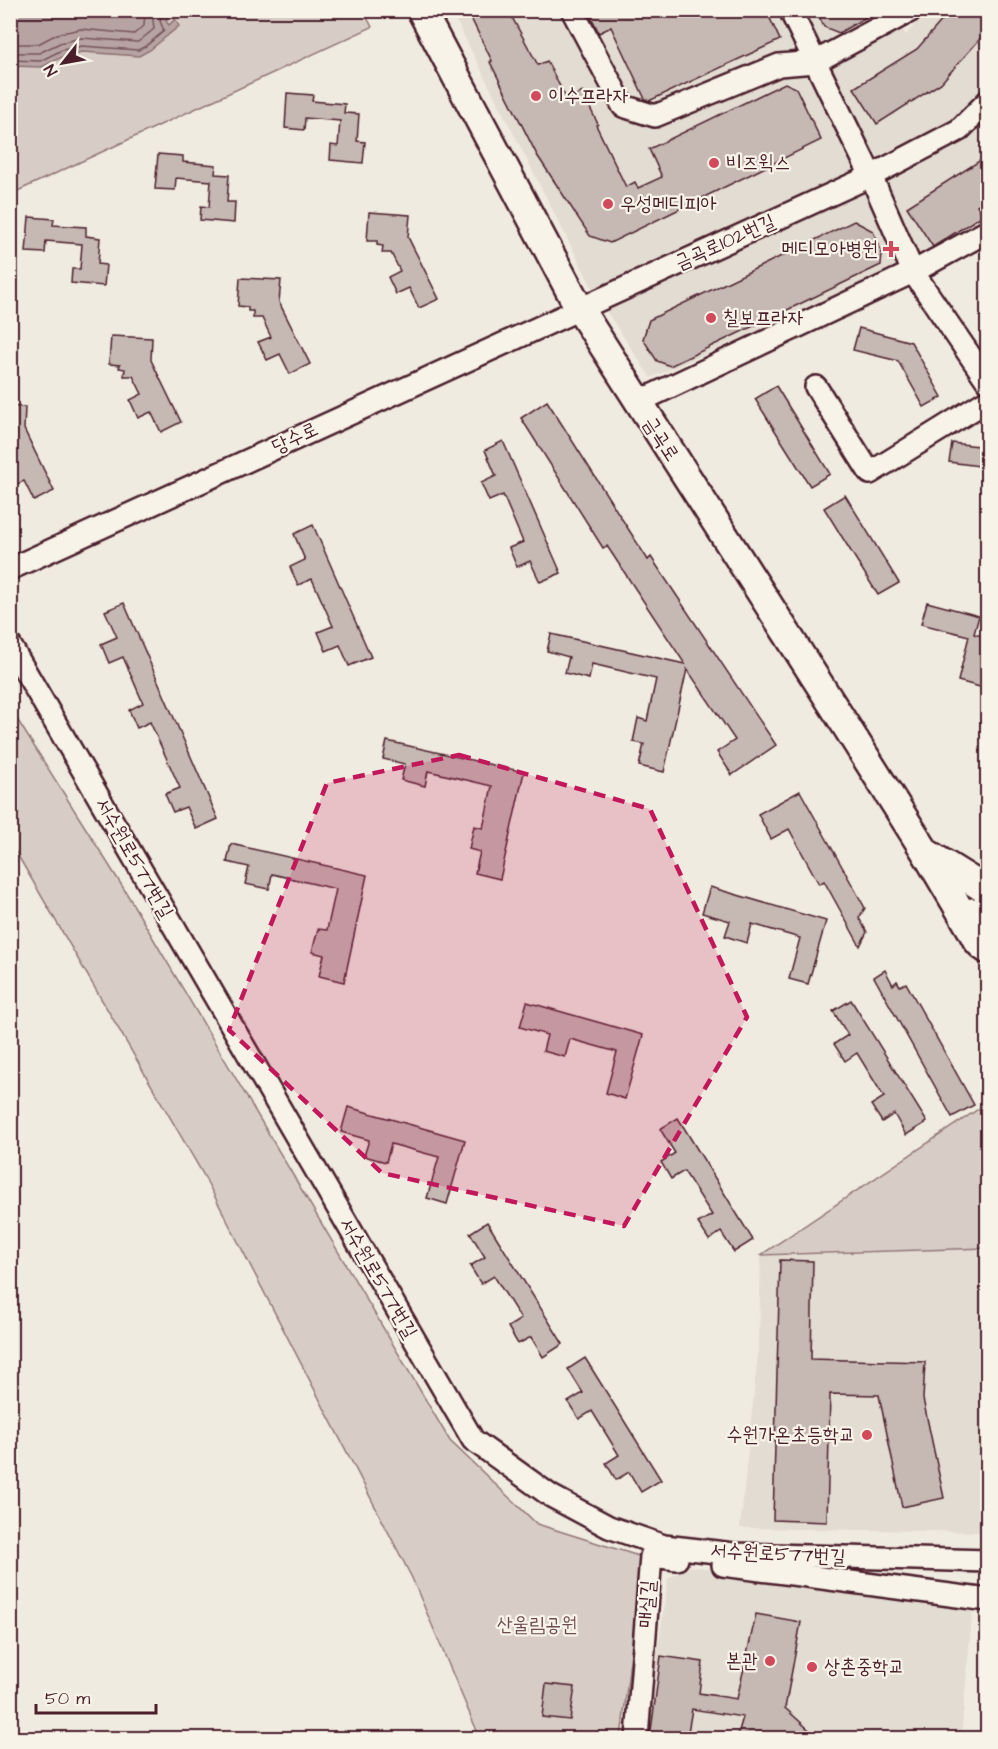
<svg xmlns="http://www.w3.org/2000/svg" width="998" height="1749" font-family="'Architects Daughter','Poor Story',sans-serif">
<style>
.built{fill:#e3dcd2}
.green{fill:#d8cdc6;stroke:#917678;stroke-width:1.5}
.water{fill:#b7a4a2;stroke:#8b6f72;stroke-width:1.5}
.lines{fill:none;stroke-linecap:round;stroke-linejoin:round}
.shore{stroke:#76545b;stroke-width:1.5}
.building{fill:#c6b8b3;stroke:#4a1f2b;stroke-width:1.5}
.minor-casing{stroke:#4a1f2b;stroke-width:26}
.major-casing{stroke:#4a1f2b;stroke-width:32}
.minor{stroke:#f7f3e8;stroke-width:21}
.major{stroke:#f7f3e8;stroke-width:27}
.marked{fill:#c2185b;fill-opacity:0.2;stroke:#c2185b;stroke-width:4.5;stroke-dasharray:12 8;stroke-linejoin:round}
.poi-dot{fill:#d1495b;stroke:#f7f3e8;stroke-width:2}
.labels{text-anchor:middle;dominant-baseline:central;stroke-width:4.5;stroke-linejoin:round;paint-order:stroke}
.poi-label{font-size:20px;fill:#4a1f2b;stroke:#f7f3e8;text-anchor:start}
.street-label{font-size:20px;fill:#4a1f2b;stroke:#f7f3e8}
.park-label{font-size:20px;fill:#6e4a52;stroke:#f7f3e8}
</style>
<rect width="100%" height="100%" fill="#f0ebe0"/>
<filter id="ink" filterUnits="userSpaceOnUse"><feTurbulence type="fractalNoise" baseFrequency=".0167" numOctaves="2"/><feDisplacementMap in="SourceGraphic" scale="12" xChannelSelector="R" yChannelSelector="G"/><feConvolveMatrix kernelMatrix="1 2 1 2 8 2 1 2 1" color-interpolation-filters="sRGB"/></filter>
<g filter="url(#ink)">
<!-- built -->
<g class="built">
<polygon points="451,11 893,11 906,35 925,11 987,11 987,217 909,264 651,378 598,299"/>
<polygon points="987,1248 982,1532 740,1528 759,1343 761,1255"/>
<polygon points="686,1566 974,1595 961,1738 645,1738 668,1579"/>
</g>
<!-- green -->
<g class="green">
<polygon points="363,10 372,27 11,194 10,11"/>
<polygon points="10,708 124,889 450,1441 537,1524 642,1557 621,1738 480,1738 412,1578 203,1174 17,854 11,847"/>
<polygon points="986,1104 987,1248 761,1255"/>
</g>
<!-- water -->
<polygon class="water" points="10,11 170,11 166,21 169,25 175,19 179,26 150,50 139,56 82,52 64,56 42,67 11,66"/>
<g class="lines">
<!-- shore -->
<g class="shore">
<polyline points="10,44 38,44 57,34 81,29 134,34 144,26 145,10"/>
<polyline points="10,53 39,53 60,43 81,38 138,42 154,29 153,20 155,10"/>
<polyline points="10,60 40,61 62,50 82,46 138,50 146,46 164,31 160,21 163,10"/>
</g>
</g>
<!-- building -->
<g class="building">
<polygon points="467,10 508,10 538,65 547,61 567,100 582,92 598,124 596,125 626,187 635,182 638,188 662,177 649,149 785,83 796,88 821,140 610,243 590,236 537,155 490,62 492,61"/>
<polygon points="588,10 766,10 780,40 649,101 645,99 611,27 599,33"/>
<polygon points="816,10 878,10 839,33 824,27"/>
<polygon points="951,10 987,10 987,31 941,83 877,124 854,88 917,49"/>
<polygon points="287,93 313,95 312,101 345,104 344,113 359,114 357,141 365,142 363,163 330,160 331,145 338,146 340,121 305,118 304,130 285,128"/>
<polygon points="158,154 183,156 183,162 216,165 215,174 229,175 227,202 235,202 234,223 200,220 201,206 209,207 211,181 176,178 175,190 155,189"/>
<polygon points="987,156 987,199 977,205 983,215 933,247 907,207"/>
<polygon points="369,212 410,215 408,237 439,299 419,308 409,288 396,294 388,277 400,271 391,253 382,253 383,246 377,245 377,241 367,241"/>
<polygon points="29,217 54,219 53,225 86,227 86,236 100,238 98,264 106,265 104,286 71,283 72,269 80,269 82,244 46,241 45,253 26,252"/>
<polygon points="854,221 873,231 882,254 881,265 670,366 657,361 643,339 649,320"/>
<polygon points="240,278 281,280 279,302 310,364 290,374 280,354 267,360 258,342 271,337 262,318 253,318 253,311 248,311 248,307 238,306"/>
<polygon points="859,328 911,342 942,397 924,407 898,361 853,350"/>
<polygon points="111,336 152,338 151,360 181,422 161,432 151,412 138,418 130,400 142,394 133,376 124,376 125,369 119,368 120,365 109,364"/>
<polygon points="776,386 830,474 810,486 755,399"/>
<polygon points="547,401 648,560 651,557 776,745 732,775 717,752 735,740 687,669 664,772 639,766 644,744 633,742 638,718 647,721 656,679 592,664 589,679 565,673 569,657 547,651 551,634 685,664 607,546 603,548 521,418"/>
<polygon points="10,406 25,407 24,429 54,491 34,501 24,481 10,487 10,466 15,464 10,454"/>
<polygon points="503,441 561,573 540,582 530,561 517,567 509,548 523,542 503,495 489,501 481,483 496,476 485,450"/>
<polygon points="952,443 987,447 987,467 949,462"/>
<polygon points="845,495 899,583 878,595 824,508"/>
<polygon points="313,525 371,657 349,666 340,645 326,651 318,632 333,626 312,579 298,585 290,567 305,560 294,534"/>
<polygon points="927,602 979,616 974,634 987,637 987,658 980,687 958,681 969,636 921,624"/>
<polygon points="124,603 218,819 196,829 186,807 173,812 165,794 180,788 150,722 137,728 129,710 143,703 123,657 109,663 101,644 117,637 105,611"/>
<polygon points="387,741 524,772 500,879 475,873 480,852 469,849 474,826 483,828 492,786 428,771 425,786 401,780 405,764 383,759"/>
<polygon points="800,791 865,908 859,918 867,932 860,946 824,881 819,884 789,829 771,839 758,814"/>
<polygon points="231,844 367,875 344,982 319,976 324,955 312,952 318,929 327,930 336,889 272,874 269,889 245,884 249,867 227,862"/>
<polygon points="710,887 826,921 808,984 789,979 800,938 752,924 747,943 725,936 730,921 702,913"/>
<polygon points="885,970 893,985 897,981 900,986 906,983 974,1105 952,1117 874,977"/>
<polygon points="851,1000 927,1122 906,1135 894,1114 882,1122 871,1105 884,1097 857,1053 845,1061 834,1044 848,1035 833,1011"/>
<polygon points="527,1002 643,1035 625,1099 606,1093 617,1052 570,1039 565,1057 543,1051 547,1035 520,1027"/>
<polygon points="348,1107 465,1140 447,1204 427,1198 439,1157 391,1144 386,1162 364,1156 369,1140 341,1132"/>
<polygon points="678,1118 753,1240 734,1252 721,1232 709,1240 698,1223 712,1215 684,1171 671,1179 661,1162 675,1153 660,1129"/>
<polygon points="487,1222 563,1344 543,1357 531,1337 518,1344 508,1327 521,1319 494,1276 481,1284 470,1266 485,1257 470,1233"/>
<polygon points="780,1260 813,1261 811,1359 925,1362 923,1399 944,1498 902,1507 879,1395 830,1394 827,1522 773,1520"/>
<polygon points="585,1358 661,1480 641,1492 629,1472 616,1480 606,1463 619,1455 592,1411 579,1419 568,1402 583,1393 568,1369"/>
<polygon points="756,1614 801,1622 785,1708 818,1738 737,1738 743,1717 692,1709 687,1738 650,1738 661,1656 703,1662 699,1693 737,1699"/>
<polygon points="546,1684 575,1687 570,1720 542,1717"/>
</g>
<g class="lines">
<!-- minor casing -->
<g class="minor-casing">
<g id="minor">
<polyline points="572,10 623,106 655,116 779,65 815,62 912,10"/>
<polyline points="790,10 871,176 913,272 988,382"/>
<polyline points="816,387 870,473 988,400"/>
<polyline points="638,402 913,272 988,231"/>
<polyline points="10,569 871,176 959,130 988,101"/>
<polyline points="10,645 473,1440 551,1496 609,1527 664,1546 734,1554 988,1561"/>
<polyline points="723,1565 988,1600"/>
<polyline points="637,1738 651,1556 677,1559"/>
</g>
</g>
<!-- major casing -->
<g class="major-casing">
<g id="major">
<polyline points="421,10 579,308 846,726 926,853 971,929"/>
<polyline points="930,855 988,891"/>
<path d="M972 912C968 927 974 942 988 950"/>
</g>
</g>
<!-- minor -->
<use href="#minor" class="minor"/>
<!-- major -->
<use href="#major" class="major"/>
</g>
</g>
<!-- marked area -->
<path class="marked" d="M459 755 650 809 747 1017 624 1226 382 1173 229 1030 327 783Z"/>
<!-- markers -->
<g class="poi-dot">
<circle cx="536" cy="96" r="6"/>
<circle cx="714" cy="163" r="6"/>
<circle cx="608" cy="204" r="6"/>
<path d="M888 240h6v6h6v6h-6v6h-6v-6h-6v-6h6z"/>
<circle cx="711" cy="318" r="6"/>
<circle cx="867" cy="1435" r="6"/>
<circle cx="770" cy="1661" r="6"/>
<circle cx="812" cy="1667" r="6"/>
</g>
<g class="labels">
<!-- poi labels -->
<g class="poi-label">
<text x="548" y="96">이수프라자</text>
<text x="726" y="163">비즈윅스</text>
<text x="620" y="204">우성메디피아</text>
<text x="878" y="249" text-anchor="end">메디모아병원</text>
<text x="723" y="318">칠보프라자</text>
<text x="855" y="1435" text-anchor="end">수원가온초등학교</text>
<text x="758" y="1661" text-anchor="end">본관</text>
<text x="824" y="1667">상촌중학교</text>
</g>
<!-- street labels -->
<g class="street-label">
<text transform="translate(725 242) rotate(-24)">금곡로102번길</text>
<text transform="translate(295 438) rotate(-25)">당수로</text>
<text transform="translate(661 439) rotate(57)">금곡로</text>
<text transform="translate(134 858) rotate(60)">서수원로577번길</text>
<text transform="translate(378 1278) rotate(60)">서수원로577번길</text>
<text transform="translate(778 1554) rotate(3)">서수원로577번길</text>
<text transform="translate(647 1604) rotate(-86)">매실길</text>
</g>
<!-- park labels -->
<g class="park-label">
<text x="537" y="1625">산울림공원</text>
</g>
</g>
<!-- margin -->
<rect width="998" height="1749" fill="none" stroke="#f7f3e8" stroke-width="36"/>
<rect x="18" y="18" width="962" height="1713" fill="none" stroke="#4a1f2b" stroke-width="2" filter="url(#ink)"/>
<!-- north arrow -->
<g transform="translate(63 63) rotate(239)" stroke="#f7f3e8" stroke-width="4.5" paint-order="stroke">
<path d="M0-4.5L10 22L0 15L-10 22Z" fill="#4a1f2b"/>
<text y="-9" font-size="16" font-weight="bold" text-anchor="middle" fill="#4a1f2b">N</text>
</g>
<!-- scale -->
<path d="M36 1704v9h120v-9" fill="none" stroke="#4a1f2b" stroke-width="3"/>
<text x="45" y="1704" font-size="18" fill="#4a1f2b" stroke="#f7f3e8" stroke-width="4.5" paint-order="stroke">50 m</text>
</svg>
